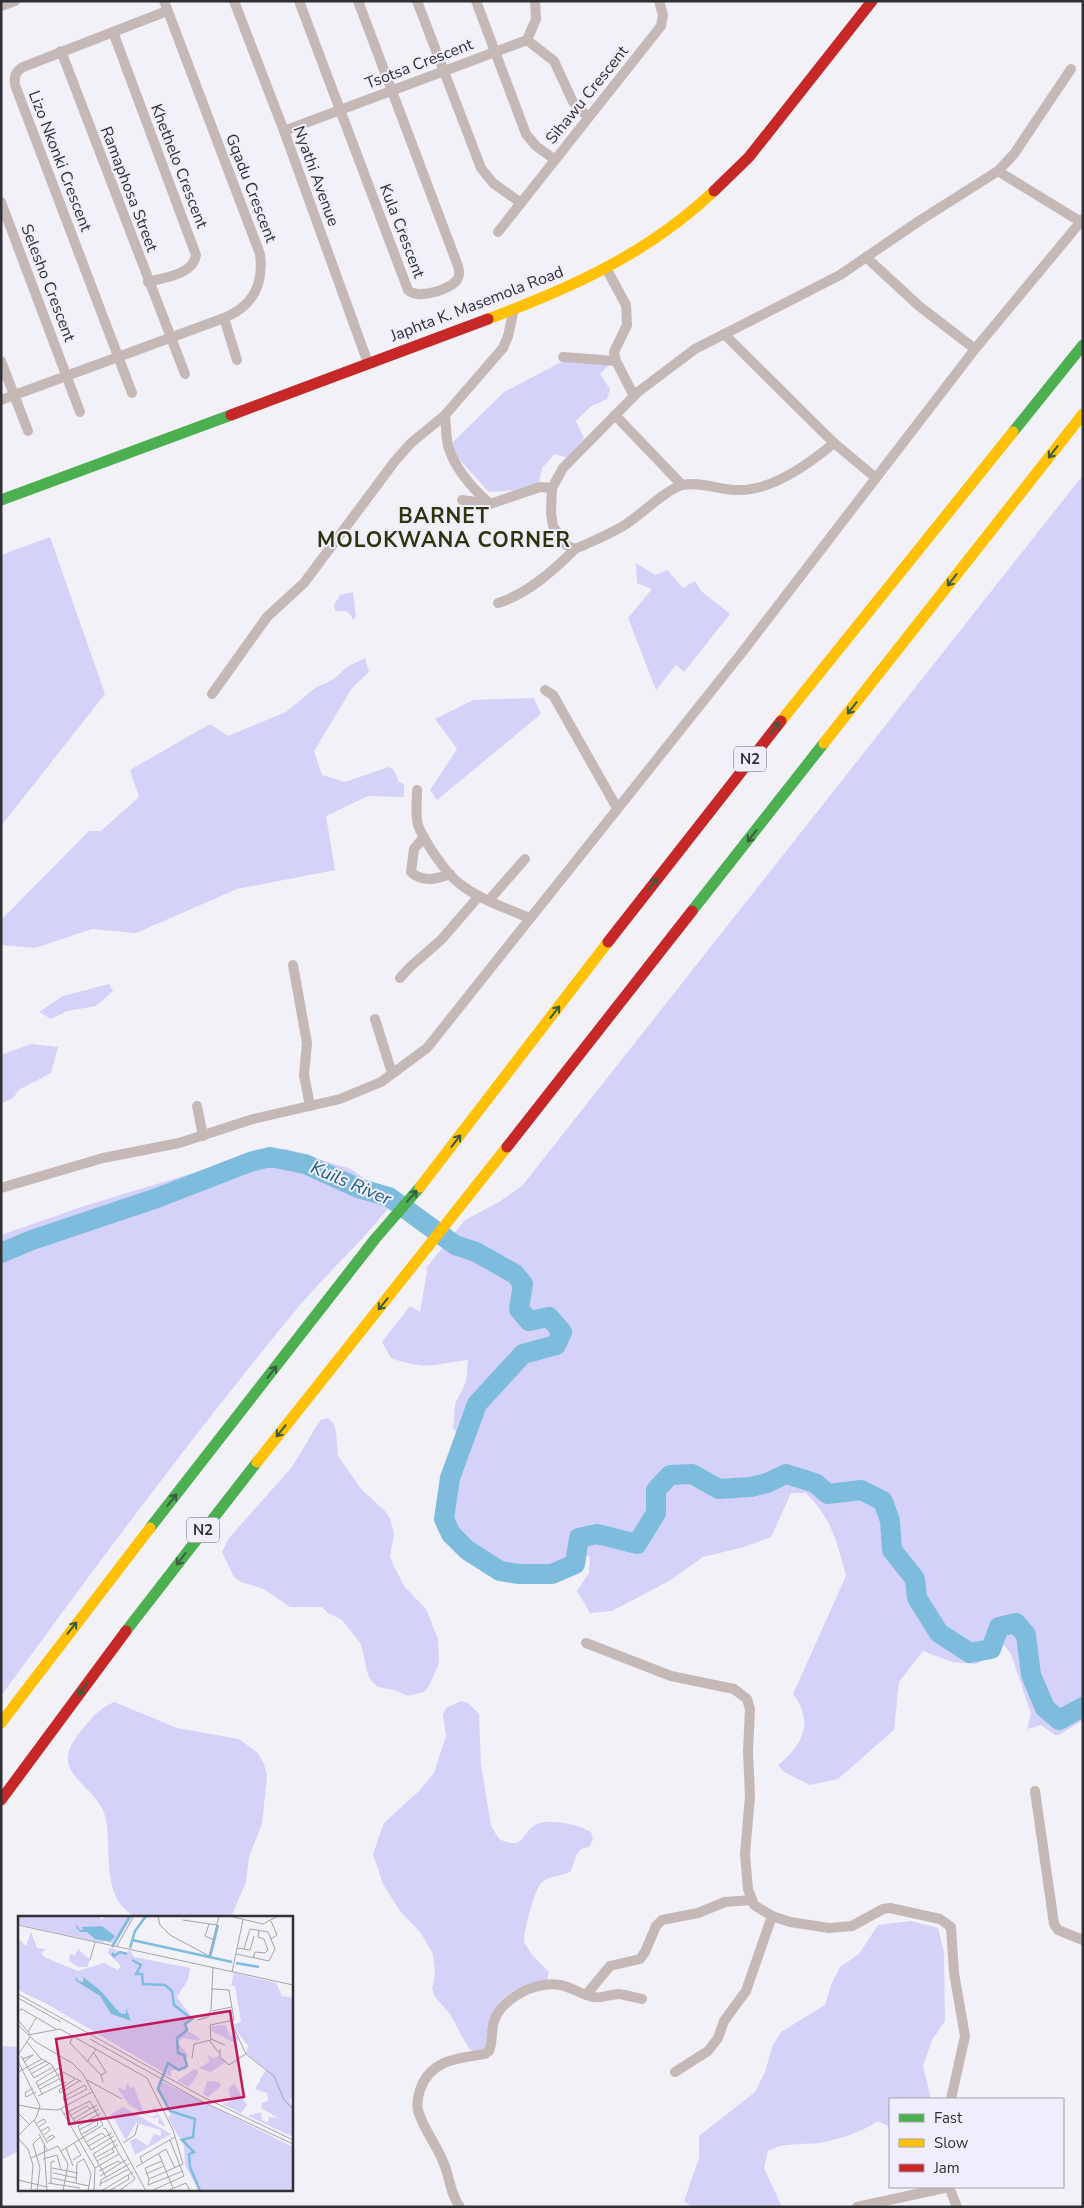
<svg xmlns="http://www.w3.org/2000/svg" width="1084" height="2208" font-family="'Nunito Sans',sans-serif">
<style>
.green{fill:#d5d2f9}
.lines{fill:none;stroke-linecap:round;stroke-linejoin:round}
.river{stroke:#7ebcdd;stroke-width:20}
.street{stroke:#c5b9b8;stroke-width:10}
.fast{stroke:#4caf50;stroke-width:11}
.slow{stroke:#ffc107;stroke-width:11}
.jam{stroke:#c62828;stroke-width:11}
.oneway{stroke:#3a5c3e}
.labels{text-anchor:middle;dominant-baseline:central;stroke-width:4;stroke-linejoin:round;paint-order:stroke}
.shield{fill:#efeefa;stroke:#69696f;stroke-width:1}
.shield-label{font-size:15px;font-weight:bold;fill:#303034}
.street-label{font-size:16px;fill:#303034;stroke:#efeefa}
.water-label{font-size:18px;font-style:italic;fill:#165b7a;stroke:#efeefa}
.district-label{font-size:21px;font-weight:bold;letter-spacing:1px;fill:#2d330b;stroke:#efeefa}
.inset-river{fill:none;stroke:#7ebcdd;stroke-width:2.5}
.inset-road{fill:none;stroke:#a4a4a9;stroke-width:1}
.view{fill:#c2185b;fill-opacity:0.15;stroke:#c2185b;stroke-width:2.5}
.inset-edge{fill:none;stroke:#303034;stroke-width:2.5}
</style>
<rect width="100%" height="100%" fill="#f1f1f7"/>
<!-- green -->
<g class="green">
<polygon points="565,360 609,365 600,374 610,389 607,399 590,407 576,421 584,438 568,458 555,454 542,468 539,483 515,490 489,492 448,447 504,392"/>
<path d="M1083 475V1720L1059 1735H1055L1041 1725 1027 1729 1031 1714 1011 1654 1003 1644 977 1664 952 1662 923 1651 899 1682 894 1730 838 1779 810 1785 784 1772 778 1765C804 1744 814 1722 793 1694L846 1576C837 1542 832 1519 806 1493H791L771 1537 744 1547 703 1557 669 1581 612 1611 590 1613 577 1591 589 1573 590 1557 578 1550 575 1564C568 1567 559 1573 551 1574 517 1579 487 1569 463 1545 455 1538 445 1529 444 1517 443 1491 454 1463 464 1440L453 1428 455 1404 466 1382 468 1360C433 1364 427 1371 391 1358L382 1342 410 1306 420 1312 427 1272 426 1268 465 1220 499 1202 523 1185 533 1172Z"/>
<polygon points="50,537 105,694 1,826 1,555"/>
<polygon points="636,563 655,575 667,570 683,588 695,581 701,591 730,614 684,672 676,665 656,690 628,618 652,589 637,583"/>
<polygon points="353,592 356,617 352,620 352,616 346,611 335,611 334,605 340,595"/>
<polygon points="365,658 369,672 352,688 314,751 322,775 345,782 389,767 394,770 399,782 404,784 404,797 368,796 326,816 335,870 237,889 136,933 92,929 35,948 1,945 1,920 89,831 101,831 139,797 130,770 210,724 228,736 286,712 315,688 334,679 347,667"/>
<polygon points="534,698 541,714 437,800 430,790 457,749 435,719 473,700"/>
<polygon points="109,984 113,991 96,1006 67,1011 51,1019 39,1012 63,996"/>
<polygon points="31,1044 58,1047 51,1073 20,1089 13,1098 1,1104 1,1055"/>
<path d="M286 1149 351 1169 377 1188 389 1207C360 1244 325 1275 295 1311 192 1436 96 1566 1 1696V1235L84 1206 223 1164 254 1150Z"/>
<polygon points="328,1418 334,1424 336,1432 338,1456 362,1490 385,1511 390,1518 394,1533 390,1557 393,1564 404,1586 426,1609 438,1639 439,1663 429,1686 424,1692 408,1696 394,1690 378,1687 372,1682 368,1675 361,1644 342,1620 328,1613 322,1607 290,1607 264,1589 241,1582 234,1577 222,1552 229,1538 292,1467 316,1427 321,1420"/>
<path d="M461 1701 468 1703 479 1714 481 1764 491 1826 499 1839C527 1852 520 1831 538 1824 550 1818 580 1825 591 1832L593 1840 589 1847 581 1849 576 1855 571 1871C563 1877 549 1875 542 1882 534 1890 524 1930 524 1942L532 1955 549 1972 547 1980C527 1985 500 1991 494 2013 490 2026 489 2038 484 2051L476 2052 469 2049 450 2014 435 1997 432 1989 435 1973 433 1954 421 1933 400 1911 383 1884 373 1854 384 1823 419 1791 434 1773 446 1736 443 1715 446 1708Z"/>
<path d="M114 1702 177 1728 239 1739 258 1753 264 1764 267 1776 262 1824 249 1857 246 1882 231 1917C216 1917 140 1920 132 1915 101 1894 112 1853 106 1820 99 1782 43 1776 81 1731 91 1719 99 1708 114 1702Z"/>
<path d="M911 1921 938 1928 944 1952 945 2021 932 2040 923 2066 931 2099H890V2127L878 2121C862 2132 838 2140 819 2143 802 2145 783 2142 768 2151L764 2168 782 2207H692L684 2201 699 2158V2136L755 2092 765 2072 772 2047 781 2032 825 2005 831 1985 840 1967 859 1954 878 1925Z"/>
<polygon points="1,2046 19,2047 19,2151 1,2160"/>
</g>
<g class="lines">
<!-- river -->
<polyline class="river" points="1,1253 32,1240 157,1198 250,1162 270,1157 305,1164 358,1188 389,1197 455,1245 476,1252 515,1274 523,1284 519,1309 529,1321 549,1317 562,1332 556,1345 523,1354 477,1404 450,1478 444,1519 451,1534 467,1550 500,1571 519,1574 552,1574 575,1564 579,1538 597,1534 637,1544 656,1513 656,1490 670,1475 692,1474 719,1489 751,1487 767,1483 786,1474 815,1483 828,1494 861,1490 883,1501 890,1521 892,1550 915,1579 917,1598 939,1633 970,1653 991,1649 999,1627 1016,1623 1026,1635 1031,1675 1045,1708 1059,1720 1083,1707"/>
<!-- street -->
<g class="street">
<polyline points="234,1 284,131 368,363"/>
<path d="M299 1 408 290C418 300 454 289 458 278 460 275 459 270 458 266L358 1"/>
<polyline points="417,1 481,168 493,183 521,203"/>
<polyline points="476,1 526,134 536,146 554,159"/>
<polyline points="1,6 15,1"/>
<path d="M113 32 196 255C193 275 165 277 148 282"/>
<polyline points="527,40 554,61 573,102 588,117"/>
<polyline points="61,51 185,374"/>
<polyline points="284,131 527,40 536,19 535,1"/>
<polyline points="998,171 1014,154 1071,69"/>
<polyline points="1,202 80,412"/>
<polyline points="498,232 661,26 663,15 659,1"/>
<polyline points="866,257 919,306 975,349"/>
<polyline points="606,268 626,305 627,325 614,352 616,361 634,396"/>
<polyline points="224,318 237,360"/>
<polyline points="724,334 834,443 876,478"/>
<polyline points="563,357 616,361"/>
<polyline points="1,361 28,431"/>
<path d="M132 393 15 85C14 76 15 72 23 67L167 11"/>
<path d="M1 400 224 318C253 306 264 285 260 254L164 1"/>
<path d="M445 415C446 425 446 437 448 446 455 469 473 489 490 504"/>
<polyline points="615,415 682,485"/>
<path d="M834 443C809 464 771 492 736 490 720 490 699 481 683 485 666 489 640 516 623 526 608 535 591 542 575 549L566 545 553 526 551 513 552 488 563 468 638 392 695 349 840 275 919 221 998 171 1081 222"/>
<polyline points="462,500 490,504 540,487 552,488"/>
<path d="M498 603C527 594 553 571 575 549"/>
<polyline points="545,690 553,695 617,808"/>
<polyline points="212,694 267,617 304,583 395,461 411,443 445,415 503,348 508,336 514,309"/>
<path d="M417 790C417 801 415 814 418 825 424 841 446 874 460 884 479 899 506 908 529 918"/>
<path d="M424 837 414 849 411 872C423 883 437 879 450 874"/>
<polyline points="489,900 525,859"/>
<polyline points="293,965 307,1043 304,1075 310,1106"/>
<polyline points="400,978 410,967 441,940 479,896"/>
<polyline points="375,1019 392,1073"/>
<polyline points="197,1106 203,1136"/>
<polyline points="1,1188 103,1158 179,1143 253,1119 340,1099 381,1082 427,1048 740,655 975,349 1083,219"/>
<polyline points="586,1643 671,1676 734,1689 747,1699 750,1709 748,1751 750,1796 745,1854 748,1889 754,1905 772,1916 790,1922 829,1928 852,1926 883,1909 890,1908 940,1919 951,1927 954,1973 965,2036 951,2099"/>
<polyline points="1035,1791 1054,1924 1058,1930 1083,1940"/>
<polyline points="586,1995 610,1966 640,1959 645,1952 656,1926 662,1920 698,1913 725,1902 751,1900"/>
<polyline points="675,2072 708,2051 718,2038 724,2021 746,1991 772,1916"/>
<polyline points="949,2187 957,2207"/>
<path d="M460 2207C450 2194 450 2178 444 2164 438 2147 426 2133 420 2116 416 2108 417 2099 420 2090 430 2060 457 2058 485 2054L489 2051C493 2042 491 2031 494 2021 503 1997 536 1981 560 1985 572 1987 582 1995 593 1997 602 1999 610 1994 619 1994 627 1995 635 1998 642 1999"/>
<polyline points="857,2207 949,2187"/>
</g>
<!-- fast -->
<g class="fast">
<polyline points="1013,432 1083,345"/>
<polyline points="1,500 231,415"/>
<polyline points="692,911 824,743"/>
<polyline points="150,1528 375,1239 420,1187"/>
<polyline points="126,1631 257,1462"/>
</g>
<!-- slow -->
<g class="slow">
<path d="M488 319C571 288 649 253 714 191"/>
<polyline points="781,721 1013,432"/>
<polyline points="824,743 1083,414"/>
<polyline points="420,1187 608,942"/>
<polyline points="257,1462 507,1147"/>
<polyline points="1,1723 150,1528"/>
</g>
<!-- jam -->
<g class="jam">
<polyline points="714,191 749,157 872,1"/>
<polyline points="231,415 488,319"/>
<polyline points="608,942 781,721"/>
<polyline points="507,1147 692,911"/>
<polyline points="1,1800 126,1631"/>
</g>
</g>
<!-- one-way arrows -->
<defs><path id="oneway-shaft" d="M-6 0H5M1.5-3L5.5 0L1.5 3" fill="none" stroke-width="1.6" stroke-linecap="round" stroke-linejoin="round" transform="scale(1.25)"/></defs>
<g class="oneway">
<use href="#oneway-shaft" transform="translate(1053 452) rotate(128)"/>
<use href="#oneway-shaft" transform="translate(952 580) rotate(128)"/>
<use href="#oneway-shaft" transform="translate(852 708) rotate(128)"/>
<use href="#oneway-shaft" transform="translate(775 728) rotate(-51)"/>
<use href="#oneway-shaft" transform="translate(752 836) rotate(128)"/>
<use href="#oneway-shaft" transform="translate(653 884) rotate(-52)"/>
<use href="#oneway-shaft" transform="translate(555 1012) rotate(-52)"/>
<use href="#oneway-shaft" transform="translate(456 1141) rotate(-52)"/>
<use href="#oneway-shaft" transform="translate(412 1196) rotate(-49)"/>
<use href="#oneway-shaft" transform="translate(383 1304) rotate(129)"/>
<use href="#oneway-shaft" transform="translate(272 1372) rotate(-52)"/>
<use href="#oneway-shaft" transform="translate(281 1431) rotate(129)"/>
<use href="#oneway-shaft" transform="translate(172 1500) rotate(-52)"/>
<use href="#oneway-shaft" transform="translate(181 1559) rotate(127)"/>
<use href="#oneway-shaft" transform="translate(72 1628) rotate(-52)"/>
<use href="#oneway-shaft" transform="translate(83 1689) rotate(126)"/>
</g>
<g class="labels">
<!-- shield labels -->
<g class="shield">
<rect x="734" y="746.5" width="32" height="25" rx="4"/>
<rect x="187" y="1517.5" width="32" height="25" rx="4"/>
</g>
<g class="shield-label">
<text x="750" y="759">N2</text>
<text x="203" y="1530">N2</text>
</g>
<!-- street labels -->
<g class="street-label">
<text transform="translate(419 64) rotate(-21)">Tsotsa Crescent</text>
<text transform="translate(587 95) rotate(-51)">Sihawu Crescent</text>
<text transform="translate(60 161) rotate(69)">Lizo Nkonki Crescent</text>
<text transform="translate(179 166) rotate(69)">Khethelo Crescent</text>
<text transform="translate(316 176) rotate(70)">Nyathi Avenue</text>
<text transform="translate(251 188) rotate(69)">Gqadu Crescent</text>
<text transform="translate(129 189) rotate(69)">Ramaphosa Street</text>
<text transform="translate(402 231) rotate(69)">Kula Crescent</text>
<text transform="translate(48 283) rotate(69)">Selesho Crescent</text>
<text transform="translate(477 304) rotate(-21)">Japhta K. Masemola Road</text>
</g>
<!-- water labels -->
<g class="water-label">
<text transform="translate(351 1183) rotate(23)">Kuils River</text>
</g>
<!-- district labels -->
<g class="district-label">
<text x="444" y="516">BARNET<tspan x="444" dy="24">MOLOKWANA CORNER</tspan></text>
</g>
</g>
<!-- overview -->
<g transform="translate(18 1916)">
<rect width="275" height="275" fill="#f1f1f7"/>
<path d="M0 0H79L84 4 88 0H115L97 29 92 26 96 20 82 10 86 27 0 8ZM13 16 19 32 28 33 23 37 26 41 60 55 86 47 100 54 103 50 90 37 92 32 107 37 112 34 116 41 172 52 170 64 159 81 175 103 169 108 170 115 182 122 181 125 165 122 159 126 171 140 167 143V154H153V161L29 88 0 74V23L8 30ZM57 60 61 65 65 66 64 62 82 74 102 97 108 98V93L112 105 93 98 82 80 58 65ZM60 33 72 44 69 51H60L51 45 52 38 57 39ZM216 57 258 67 264 80 275 82V181L271 184 275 191V221L230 200 243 196 244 204 248 206 251 205 250 201 260 202 243 192 244 187 250 185 249 177 237 173 248 153 228 137 230 130 214 109 223 106 217 70H213ZM208 109 212 121 217 119 221 123 217 127 193 115 192 110ZM190 139 195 142 201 140 208 146 193 156 181 152 191 146ZM176 153 180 154V158L171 171 159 165ZM141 164 275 231V275H181L167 249 166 230 150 202 153 197 139 174ZM189 165 201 166 203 170 190 181 185 178ZM109 167 112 172 116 171 126 197 133 201 140 199 135 195 136 191 148 211 140 207 141 201 135 202 131 201 111 189 99 171 107 174ZM216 167 229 189 223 197 204 188 213 185 211 173ZM105 191 153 218 117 239 112 225 118 222 130 230 136 218 143 220V214L118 207 108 224 93 198Z" fill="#d5d2f9" fill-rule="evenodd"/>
<path d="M57 8 62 14H66L63 11 84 10 97 20 92 26 77 23 69 16H63L59 13ZM57 60 61 65 65 66V61L82 74 102 97 108 98V92L113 105 93 98 82 80 58 65Z" fill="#7ebcdd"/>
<path class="inset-river" d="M114 24 214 46M94 31 112 0M112 32 117 15 128 0M94 37 96 40 102 36 109 38M192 41 200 9M114 44 123 49 118 58H124L125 68 147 69 154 75 156 89 174 103 167 108 169 114 159 122 160 137 166 139 169 150 161 154 150 147 140 173 152 195 177 203 175 221 164 224 176 236 171 238 172 251 182 275M218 47 241 51"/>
<path class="inset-road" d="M140 0 142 9 152 19 191 40 201 0M211 0 245 8 260 0M165 4 199 9M253 5 259 19 253 23M191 8 187 20 196 24M0 9 275 69M99 30 116 0M219 32 232 34 236 20M218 38 251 45 257 33 250 16 232 13 226 33M235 42 237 36 247 37 250 34 246 23 240 21 241 15M72 44 77 26M214 56 225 4M0 78 183 180 275 224M0 82 43 106M0 95 4 93 38 113M194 95 214 91M0 104 12 118M180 104 190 101 193 94 195 52M213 106 228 138 256 160 266 184 275 193M0 109 18 126 54 147 65 158 128 275M10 116 18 102M10 119 42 113 129 162 155 214 165 248 131 263 127 252 144 245M55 120 52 127 83 159 85 166M72 123 181 184 275 228M193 123 207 129M192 125 201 137M9 126 23 143M202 133V141L211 149 228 138M76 137 88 156 83 159M0 139 12 121M3 140 16 162 35 151M174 142 176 128 193 124 192 109 216 104 211 74 194 73M4 143 15 139 6 146M0 145 22 190 18 202 0 220M69 146 78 133M11 154 28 145M0 156 24 143 34 149 44 167M13 158 32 147M57 163 41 174 42 177 61 165M69 164 104 183M67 169 69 173 46 185 45 181ZM20 170 45 156 64 166M15 172 7 177 8 181 18 176M22 173 41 163M24 178 18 166 41 152M20 180 48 166M0 189 22 193M22 193 40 194 74 176M43 193 77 252 76 275M50 195 57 206 81 193M0 197 11 208M83 197 60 210 63 218 73 234 96 220M53 199 69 190 72 193M55 203 79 189M16 204 29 226 37 221 34 219 28 223M19 207 26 203 28 206 21 211M61 214 85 201M23 215 30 211 32 214 26 219M21 218 29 234M64 218 80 209 79 205M0 222 10 233 15 249 13 275M68 226 84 217 87 220M105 227 117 219 120 208M26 229 29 275M70 230 94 217M48 232 55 250M43 235 85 209 72 185 46 198M101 238 117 263 101 275M141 238 155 272M13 242 40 230 50 248 45 275M77 242 100 229M25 243 39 239 43 254M66 243 73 258 70 275M55 244 63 239 56 227M79 245 96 236 94 232M124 247 122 241 157 221M118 251 148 233 157 252M34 252 60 257M77 252 101 238 88 213 85 212M81 255 100 245 103 247M35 257 59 262M128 258 146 250M82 260 108 244M88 261 75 238 98 224M34 262 71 270M131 263 130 269 165 255M0 264 29 271M30 267 62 272M33 267V246L37 245M58 267 59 247 66 243M82 268 111 253M82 270 83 264 111 248M19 275 22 252 15 228 22 221M83 275 115 256M91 275 111 263 110 259M133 275 166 260 152 224M149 275 168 267 172 275"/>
<path class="view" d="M212 95 226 181 51 208 38 123Z"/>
<rect width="275" height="275" class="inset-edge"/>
</g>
<!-- border -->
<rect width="1084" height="2208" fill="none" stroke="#303034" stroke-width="5"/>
<!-- legend -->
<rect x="889" y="2098" width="175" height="90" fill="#efeefa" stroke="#a3a2ab"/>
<rect x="899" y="2114" width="25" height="8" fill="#4caf50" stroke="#a3a2ab"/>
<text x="934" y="2123" font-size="15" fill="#303034">Fast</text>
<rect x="899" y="2139" width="25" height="8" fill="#ffc107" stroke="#a3a2ab"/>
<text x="934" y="2148" font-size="15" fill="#303034">Slow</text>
<rect x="899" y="2164" width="25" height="8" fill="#c62828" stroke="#a3a2ab"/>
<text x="934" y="2173" font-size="15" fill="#303034">Jam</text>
</svg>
